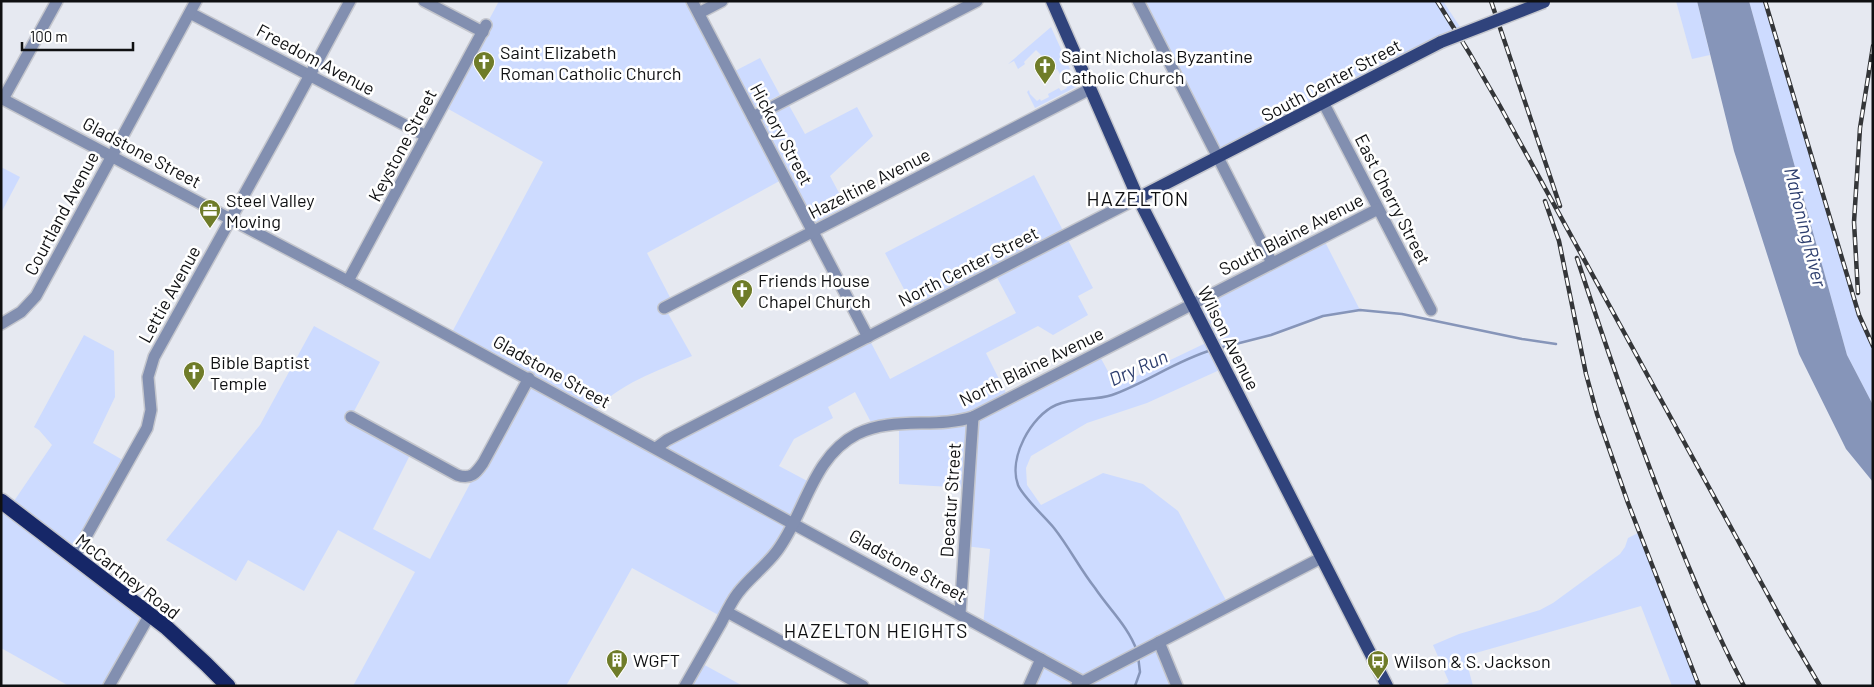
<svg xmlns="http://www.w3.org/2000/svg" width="1874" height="687" font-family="Barlow,sans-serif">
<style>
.green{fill:#cddbff}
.water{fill:#8695b9}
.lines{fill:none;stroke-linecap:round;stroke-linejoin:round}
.stream{stroke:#8695b9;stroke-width:2.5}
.minor-casing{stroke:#c4c6cd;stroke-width:14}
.major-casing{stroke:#c4c6cd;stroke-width:15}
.highway-casing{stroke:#c4c6cd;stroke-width:18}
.minor{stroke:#828fb0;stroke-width:11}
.major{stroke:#30437c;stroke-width:12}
.highway{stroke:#162768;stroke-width:15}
.rail-casing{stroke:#343639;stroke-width:4.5}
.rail{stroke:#fff;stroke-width:2.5;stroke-dasharray:8;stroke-linecap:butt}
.major-bridge-casing{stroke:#c4c6cd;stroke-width:15;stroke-linecap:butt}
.major-bridge{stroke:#30437c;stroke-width:12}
.labels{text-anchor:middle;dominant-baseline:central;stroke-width:5;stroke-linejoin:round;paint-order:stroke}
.poi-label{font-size:18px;fill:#0f1012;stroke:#fff;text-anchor:start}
.street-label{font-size:18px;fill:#0f1012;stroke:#fff}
.water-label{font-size:19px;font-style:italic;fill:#2d3e6e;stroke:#fff}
.neighbourhood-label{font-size:19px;letter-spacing:1px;fill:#0f1012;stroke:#fff}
.quarter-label{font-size:20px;letter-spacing:1px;fill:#0f1012;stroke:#fff}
</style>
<rect width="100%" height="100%" fill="#e6e9f1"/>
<!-- green -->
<g class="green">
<path d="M499 1H692L753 117 786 100 805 134 857 107 873 136 830 176 846 206 812 224 785 178 647 253 673 303 665 308 692 356C658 371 617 384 593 413L655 448 868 337 890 379 1016 313 994 272 916 312 885 253 1034 175 1093 288 1078 296 1088 315 1053 335 1038 326 986 353 1009 399 1098 353 1116 386 1210 341 1192 305 1323 238 1360 310 1323 316 1271 335 1215 349 1224 368 1147 403 1087 423 1031 456 1026 468 1027 485 1041 505 1103 473 1143 484 1178 511 1229 606 1159 642 1177 686H1029L1041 659 983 627 990 549 965 546 968 488 899 484V425L874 428 855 392 828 407 833 418 794 439 779 466 813 484 783 541 724 618 632 568 566 686H353L415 572 338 530 304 591 248 560 236 581 166 540 260 425 314 326 380 362 351 417 412 451 373 529 430 559 472 480 470 477 529 378 450 336 543 162 443 106Z"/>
<polygon points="1138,1 1443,1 1464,33 1218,158"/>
<polygon points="1676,1 1697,1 1710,55 1692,59"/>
<polygon points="1749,1 1765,1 1859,315 1873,346 1873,405 1847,355"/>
<polygon points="1051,27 1070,69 1060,74 1057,69 1050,74 1044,63 1046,60 1036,50 1024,62 1025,64 1018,69 1014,61 1008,64"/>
<polygon points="760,58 780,95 752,109 733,72"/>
<polygon points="1075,79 1078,86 1035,108 1027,92 1029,90 1030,94 1037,101 1040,99 1041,101 1049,97 1048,94 1059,88 1061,91 1067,88 1065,83"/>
<polygon points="1,167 20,177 1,213"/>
<polygon points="84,335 114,351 115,397 93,443 128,463 74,557 149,616 109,686 69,686 1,648 1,501 10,507 52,445 39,430 34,427"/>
<polygon points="1640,532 1699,686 1672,686 1641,606 1465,656 1473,686 1441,686 1449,682 1433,645 1459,634 1540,610 1553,603 1620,554 1625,547 1628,538"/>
<polygon points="699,662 743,686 685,686"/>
</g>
<!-- water -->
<polygon class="water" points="1697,1 1749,1 1847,355 1873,405 1873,482 1846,449 1799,354 1734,151"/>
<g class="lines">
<!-- stream -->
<g class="stream">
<polyline points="1220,348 1271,335 1323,316 1360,310 1402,314 1522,339 1556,344"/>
<path d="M1137 651C1128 626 1109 609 1095 588 1080 569 1069 547 1054 528 1045 517 1023 497 1018 485 1008 458 1031 416 1056 405 1074 397 1094 401 1112 395 1146 383 1177 360 1212 350"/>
<polyline points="1135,686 1140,672 1138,656"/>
</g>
<!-- minor casing -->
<g class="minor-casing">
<g id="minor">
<polyline points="424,1 483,32"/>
<polyline points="692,1 868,337"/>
<polyline points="1138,1 1272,263"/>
<polyline points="190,13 426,136"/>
<polyline points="699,13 722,1"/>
<polyline points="1,98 348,281 1083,682"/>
<polyline points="3,99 57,1"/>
<polyline points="1324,104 1431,310"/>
<polyline points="753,117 977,1"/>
<polyline points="348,281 486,25"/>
<polyline points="664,308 1090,89"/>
<polyline points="1,324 21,312 36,296 196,1"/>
<path d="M351 417 457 475C471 480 476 473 483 463L529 378"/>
<polyline points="656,448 667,440 1138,198"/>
<polyline points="74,558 147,428 151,410 148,377 154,357 284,123 350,1"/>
<polyline points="727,612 863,686"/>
<polyline points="960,614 973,417"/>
<polyline points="1159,642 1177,686"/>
<polyline points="1077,685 1321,558"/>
<polyline points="109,686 149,616"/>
<path d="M685 686C697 665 709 644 721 623 726 613 731 602 738 593 749 578 765 567 777 551 805 514 812 457 857 434 893 416 936 429 973 417L1378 209"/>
<polyline points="1029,686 1041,659"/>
</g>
</g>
<!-- major casing -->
<g class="major-casing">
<g id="major">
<polyline points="1052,1 1138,198 1387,686"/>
<polyline points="1138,198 1441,42"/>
</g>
</g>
<!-- highway casing -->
<g class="highway-casing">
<polyline id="highway" points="1,501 166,627 206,664 228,686"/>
</g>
<!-- minor -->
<use href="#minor" class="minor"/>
<!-- major -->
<use href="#major" class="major"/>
<!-- highway -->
<use href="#highway" class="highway"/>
<!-- rail casing -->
<g class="rail-casing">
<g id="rail">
<polyline points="1437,1 1470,54 1500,106 1786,628 1820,686"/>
<polyline points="1491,1 1560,206"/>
<polyline points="1765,1 1859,315 1873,346"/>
<polyline points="1545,201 1559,241 1586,374 1597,414 1628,503 1699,686"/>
<path d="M1577 258C1603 338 1630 417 1660 495 1685 560 1711 624 1744 686"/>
<polyline points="1858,293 1854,222 1860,128 1873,46"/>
</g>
</g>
<!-- rail -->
<use href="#rail" class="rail"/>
<!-- major-bridge casing -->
<g class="major-bridge-casing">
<polyline id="major-bridge" points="1441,42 1544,2"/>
</g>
<!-- major-bridge -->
<use href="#major-bridge" class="major-bridge"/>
</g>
<!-- icons -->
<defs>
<g id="church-pin" transform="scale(1.125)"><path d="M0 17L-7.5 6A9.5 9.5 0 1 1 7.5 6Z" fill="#6f7c29" stroke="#fff"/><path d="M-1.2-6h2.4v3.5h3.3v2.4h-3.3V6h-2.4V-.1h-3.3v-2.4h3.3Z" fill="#fff"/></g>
<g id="office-pin" transform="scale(1.125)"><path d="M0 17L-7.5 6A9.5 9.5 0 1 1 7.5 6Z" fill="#6f7c29" stroke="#fff"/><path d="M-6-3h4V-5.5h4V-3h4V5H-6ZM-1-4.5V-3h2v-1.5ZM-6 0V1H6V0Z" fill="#fff"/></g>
<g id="building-pin" transform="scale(1.125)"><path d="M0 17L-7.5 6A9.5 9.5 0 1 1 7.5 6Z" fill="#6f7c29" stroke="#fff"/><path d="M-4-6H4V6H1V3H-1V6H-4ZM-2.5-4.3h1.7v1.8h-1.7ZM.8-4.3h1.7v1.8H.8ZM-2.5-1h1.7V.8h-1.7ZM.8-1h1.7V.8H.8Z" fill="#fff"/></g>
<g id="bus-pin" transform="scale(1.125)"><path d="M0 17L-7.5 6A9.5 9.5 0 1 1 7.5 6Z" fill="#6f7c29" stroke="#fff"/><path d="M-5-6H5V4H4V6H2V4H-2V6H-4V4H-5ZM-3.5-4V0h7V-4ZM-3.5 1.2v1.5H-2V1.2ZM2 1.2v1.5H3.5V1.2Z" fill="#fff"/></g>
</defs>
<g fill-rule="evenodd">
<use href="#church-pin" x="484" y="62"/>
<use href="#church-pin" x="1045" y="66"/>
<use href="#office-pin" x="210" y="210"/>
<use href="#church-pin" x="742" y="290"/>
<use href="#church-pin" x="194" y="372"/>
<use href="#building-pin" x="617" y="660"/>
<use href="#bus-pin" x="1378" y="661"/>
</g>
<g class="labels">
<!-- poi labels -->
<g class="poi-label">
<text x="500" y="52">Saint Elizabeth<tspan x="500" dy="21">Roman Catholic Church</tspan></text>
<text x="1061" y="56">Saint Nicholas Byzantine<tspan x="1061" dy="21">Catholic Church</tspan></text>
<text x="226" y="200">Steel Valley<tspan x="226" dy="21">Moving</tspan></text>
<text x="758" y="280">Friends House<tspan x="758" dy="21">Chapel Church</tspan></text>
<text x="210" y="362">Bible Baptist<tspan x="210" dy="21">Temple</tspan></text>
<text x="633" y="660">WGFT</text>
<text x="1394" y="661">Wilson &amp; S. Jackson</text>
</g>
<!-- street labels -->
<g class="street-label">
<text transform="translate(316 59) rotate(28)">Freedom Avenue</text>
<text transform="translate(1331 80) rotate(-28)">South Center Street</text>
<text transform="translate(782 134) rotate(62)">Hickory Street</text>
<text transform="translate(402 145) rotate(-62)">Keystone Street</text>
<text transform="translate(142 152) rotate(28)">Gladstone Street</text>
<text transform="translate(869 183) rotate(-27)">Hazeltine Avenue</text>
<text transform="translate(1393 199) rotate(63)">East Cherry Street</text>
<text transform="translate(61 213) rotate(-62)">Courtland Avenue</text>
<text transform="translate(1291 234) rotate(-27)">South Blaine Avenue</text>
<text transform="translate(968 266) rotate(-27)">North Center Street</text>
<text transform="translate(169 294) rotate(-61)">Lettie Avenue</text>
<text transform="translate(1229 338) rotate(63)">Wilson Avenue</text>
<text transform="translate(1031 366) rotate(-26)">North Blaine Avenue</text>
<text transform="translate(552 371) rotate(29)">Gladstone Street</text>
<text transform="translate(950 500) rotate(-86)">Decatur Street</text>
<text transform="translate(908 565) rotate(29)">Gladstone Street</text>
<text transform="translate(128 576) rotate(38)">McCartney Road</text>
</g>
<!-- water labels -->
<g class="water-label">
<text transform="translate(1806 227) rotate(76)">Mahoning River</text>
<text transform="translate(1138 367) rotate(-24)">Dry Run</text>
</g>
<!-- neighbourhood labels -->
<g class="neighbourhood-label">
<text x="876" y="630">HAZELTON HEIGHTS</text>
</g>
<!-- quarter labels -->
<g class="quarter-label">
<text x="1138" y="198">HAZELTON</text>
</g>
</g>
<!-- border -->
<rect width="1874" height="687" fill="none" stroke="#0f1012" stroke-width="5"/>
<!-- scale -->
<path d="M22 42v8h111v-8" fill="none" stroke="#0f1012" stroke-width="2.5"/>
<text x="30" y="42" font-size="15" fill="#0f1012" stroke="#ffffff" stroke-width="4" paint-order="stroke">100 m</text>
</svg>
